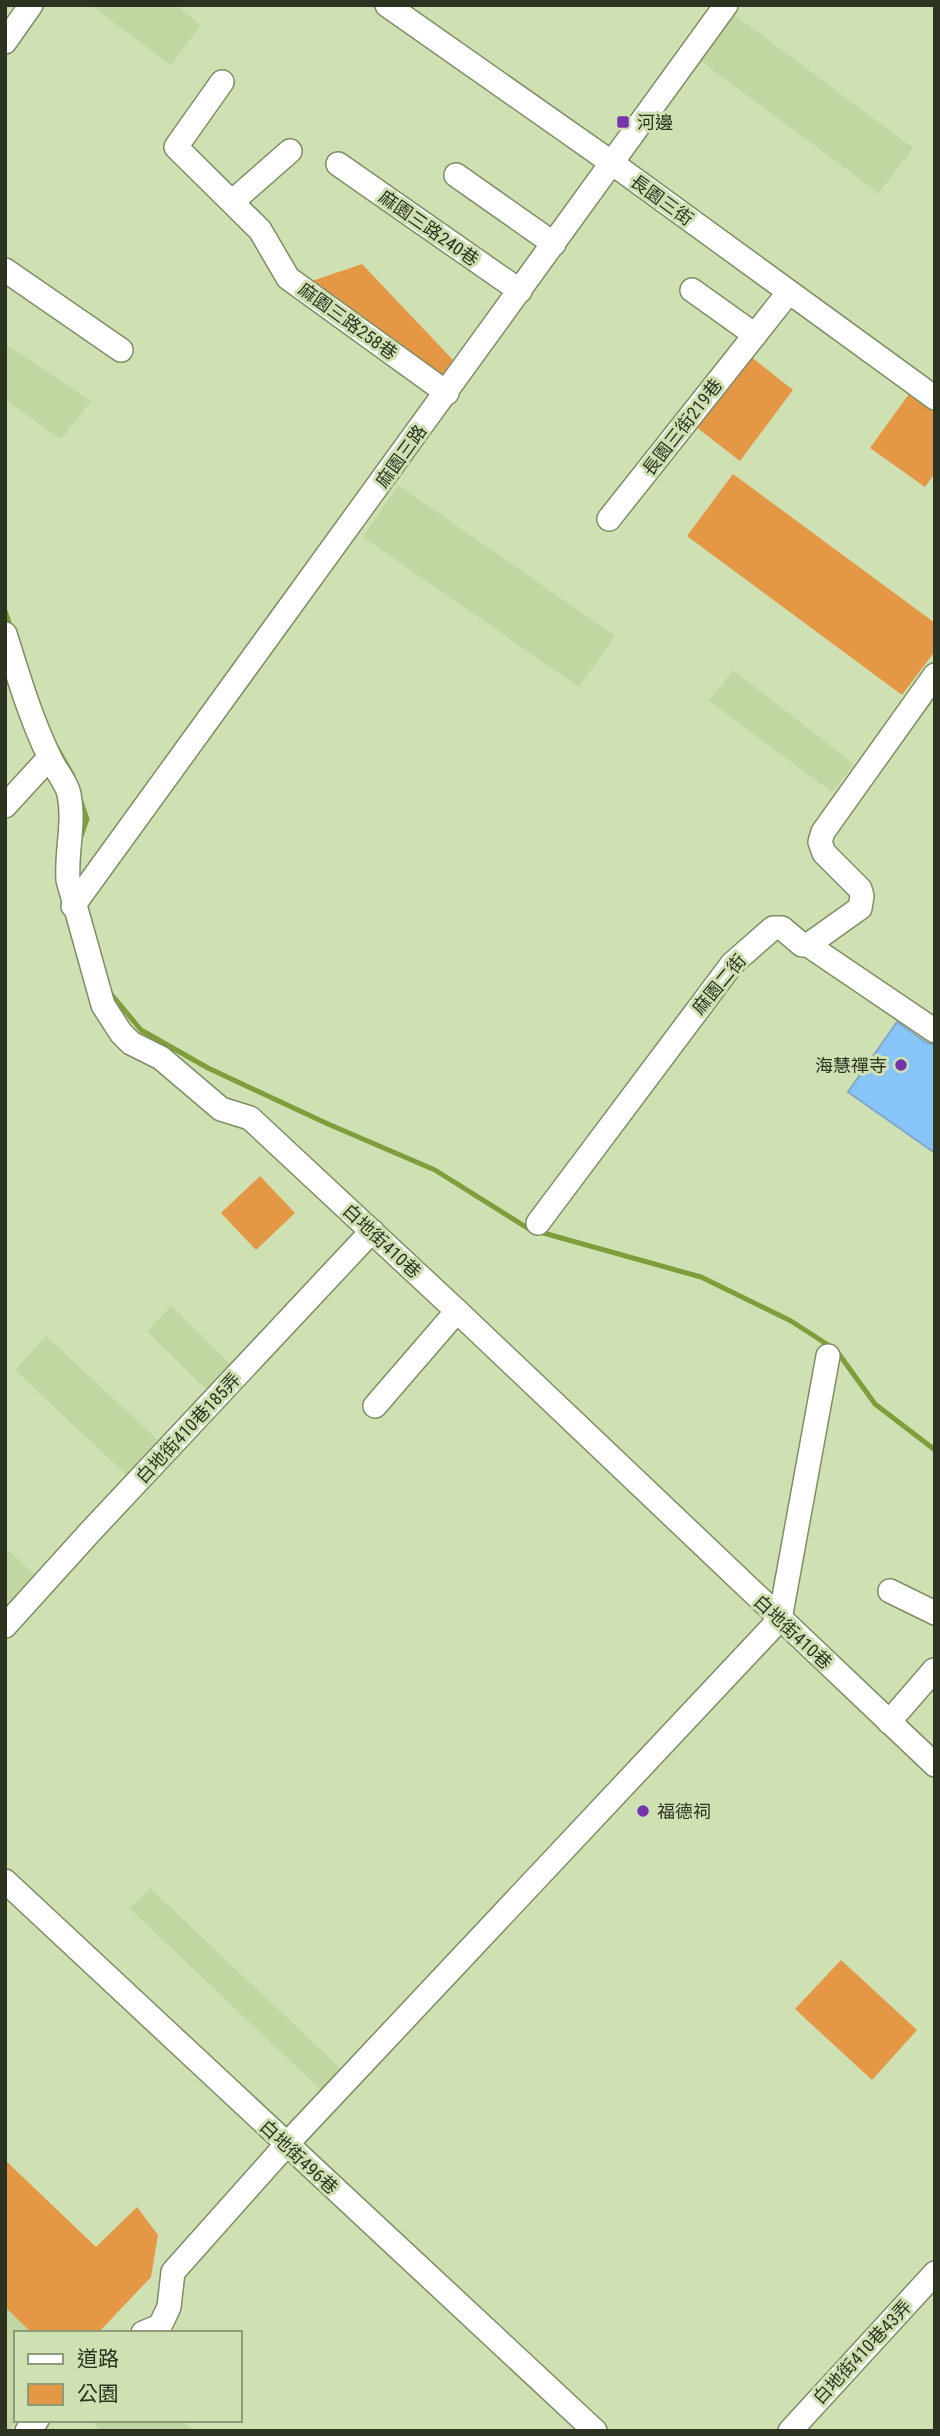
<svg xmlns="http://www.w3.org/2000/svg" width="940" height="2436" font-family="'Roboto Condensed','Noto Sans TC',sans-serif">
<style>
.built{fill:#c2d6a1}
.green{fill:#e49744}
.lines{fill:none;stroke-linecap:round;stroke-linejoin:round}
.stream{stroke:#7f9d3b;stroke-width:5}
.building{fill:#87c5f9;stroke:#82a8c9;stroke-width:2}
.minor-casing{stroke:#7e8e64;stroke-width:26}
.minor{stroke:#fff;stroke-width:23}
.poi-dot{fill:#7435aa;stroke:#cfe0b3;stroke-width:2.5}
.labels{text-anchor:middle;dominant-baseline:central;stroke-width:6;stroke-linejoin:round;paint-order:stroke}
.poi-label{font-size:18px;fill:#2c3321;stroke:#cfe0b3;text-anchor:start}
.street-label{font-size:18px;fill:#2c3321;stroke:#cfe0b3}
</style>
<rect width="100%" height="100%" fill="#cfe0b3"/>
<!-- built -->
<g class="built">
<polygon points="90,5 175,5 201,25 171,65"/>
<polygon points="729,11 913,148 879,193 695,57"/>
<polygon points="5,344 91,401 61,439 5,400"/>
<polygon points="398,485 615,636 579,687 363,537"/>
<polygon points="733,670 854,764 832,792 709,701"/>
<polygon points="171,1306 232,1366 209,1392 147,1331"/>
<polygon points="46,1336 162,1444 131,1479 15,1370"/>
<polygon points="5,1547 40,1580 5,1617"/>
<polygon points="150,1888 340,2068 322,2091 130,1909"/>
<polygon points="5,2307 32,2333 16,2333 17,2420 8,2431 5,2431"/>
<polygon points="90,2420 183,2420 194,2431 101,2431"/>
</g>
<!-- green -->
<g class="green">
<polygon points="362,264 453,360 437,382 300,285"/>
<polygon points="750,356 793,390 740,461 696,427"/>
<polygon points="909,394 935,413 935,473 925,487 870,448"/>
<polygon points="733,474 935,623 935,651 902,695 687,536"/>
<polygon points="260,1176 295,1213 256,1250 221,1213"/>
<polygon points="841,1960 917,2030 872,2080 795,2009"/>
<polygon points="5,2160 96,2247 137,2207 158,2235 151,2277 98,2333 32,2333 5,2307"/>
</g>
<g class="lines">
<!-- stream -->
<g class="stream">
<polyline points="5,611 11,628"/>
<polyline points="57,748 73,776"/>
<polyline points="80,799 87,819 80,839"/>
<polyline points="111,994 141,1030 208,1068 328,1124 435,1170 529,1229 701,1277 791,1321 836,1350 875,1404 935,1450"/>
</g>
</g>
<!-- building -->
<polygon class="building" points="897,1022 927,1043 935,1045 935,1153 848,1092"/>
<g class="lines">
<!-- minor casing -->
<g class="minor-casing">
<g id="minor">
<polyline points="387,5 612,163 935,398"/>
<polyline points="5,42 31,5"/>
<polyline points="222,82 176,147 260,230 288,278 447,393"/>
<polyline points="338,164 520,291"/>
<polyline points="456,175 554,244"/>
<polyline points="232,202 290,151"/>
<polyline points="5,270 121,350"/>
<polyline points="692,290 755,335"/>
<polyline points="609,519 789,292"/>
<path d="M5 634C18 675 30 717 49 756 54 769 66 781 69 794 75 823 66 851 68 880L103 1005 121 1033 131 1043 161 1058 221 1109 250 1118 457 1311 935 1765"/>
<polyline points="5,806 49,758"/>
<polyline points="73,906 726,5"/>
<polyline points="808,945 935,1031"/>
<polyline points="538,1223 732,964 773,928 782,928 802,945 808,945 860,908 862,896 860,889 824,853 820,842 823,832 935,675"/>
<polyline points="375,1406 457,1311"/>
<polyline points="890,1591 935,1613"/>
<polyline points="5,1626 90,1532 372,1231"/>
<polyline points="889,1722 934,1670"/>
<polyline points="5,1881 595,2431"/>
<polyline points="143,2333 160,2326 169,2307 173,2272 286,2145 780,1619 828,1356"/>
<polyline points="27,2431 37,2420"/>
<polyline points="790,2431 935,2273"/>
</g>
</g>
<!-- minor -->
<use href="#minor" class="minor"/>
</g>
<!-- markers -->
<g class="poi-dot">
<rect x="616" y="115" width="14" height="14" rx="3.5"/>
<circle cx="901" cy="1065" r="7"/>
<circle cx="643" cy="1811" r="7"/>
</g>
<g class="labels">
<!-- poi labels -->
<g class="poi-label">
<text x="637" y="122">河邊</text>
<text x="887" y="1065" text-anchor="end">海慧禪寺</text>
<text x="657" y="1811">福德祠</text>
</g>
<!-- street labels -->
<g class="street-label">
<text transform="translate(662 200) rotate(36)">長園三街</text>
<text transform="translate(429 228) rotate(35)">麻園三路240巷</text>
<text transform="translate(348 321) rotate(36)">麻園三路258巷</text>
<text transform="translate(682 427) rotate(-52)">長園三街219巷</text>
<text transform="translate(401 456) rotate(-54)">麻園三路</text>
<text transform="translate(719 984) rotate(-50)">麻園二街</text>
<text transform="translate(382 1241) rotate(43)">白地街410巷</text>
<text transform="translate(188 1428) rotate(-47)">白地街410巷185弄</text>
<text transform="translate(793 1632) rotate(43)">白地街410巷</text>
<text transform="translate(299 2157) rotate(43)">白地街496巷</text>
<text transform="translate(862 2352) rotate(-47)">白地街410巷43弄</text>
</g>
</g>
<!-- border -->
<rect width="940" height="2436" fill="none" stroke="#2c3321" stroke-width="14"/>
<!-- legend -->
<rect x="14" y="2331" width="228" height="91" fill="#cfe0b3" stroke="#8e9b79" stroke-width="2"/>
<rect x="28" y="2354" width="35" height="10" fill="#ffffff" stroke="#8e9b79" stroke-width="2"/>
<text x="77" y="2366" font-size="21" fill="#2c3321">道路</text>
<rect x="28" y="2384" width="35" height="21" fill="#e49744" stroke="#8e9b79" stroke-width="2"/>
<text x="77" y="2401" font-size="21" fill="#2c3321">公園</text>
</svg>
